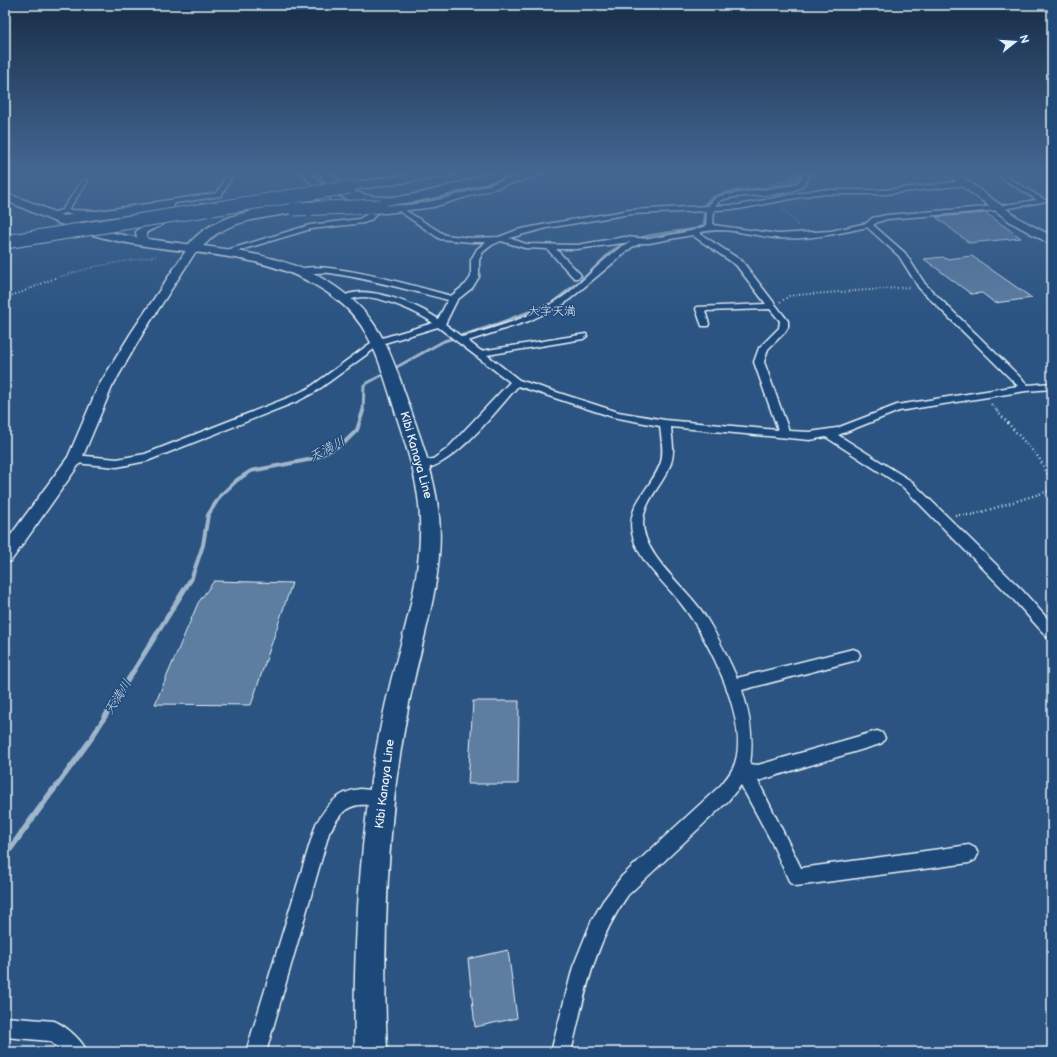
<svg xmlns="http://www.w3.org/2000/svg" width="1057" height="1057" font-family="'Balsamiq Sans','Klee One',sans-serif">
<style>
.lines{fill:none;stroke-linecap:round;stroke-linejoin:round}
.stream-far4{stroke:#a0b6cb;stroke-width:2.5}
.stream-far3{stroke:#a0b6cb;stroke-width:3}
.stream-far2{stroke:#a0b6cb;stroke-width:4}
.stream-far1{stroke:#a0b6cb;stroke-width:5}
.stream{stroke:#a0b6cb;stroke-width:6}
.river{fill:#708ead;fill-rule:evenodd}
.building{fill:#5d7da1;stroke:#e8f1f8}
.street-casing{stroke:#e8f1f8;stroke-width:3}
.secondary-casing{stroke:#e8f1f8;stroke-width:3}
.primary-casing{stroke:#e8f1f8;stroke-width:3}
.highway-casing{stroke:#e8f1f8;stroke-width:3}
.path-far2{stroke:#e8f1f8;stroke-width:1.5;stroke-dasharray:0.5 2;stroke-linecap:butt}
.path-far1{stroke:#e8f1f8;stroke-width:2;stroke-dasharray:1 2.5;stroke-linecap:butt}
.path{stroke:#e8f1f8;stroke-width:2.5;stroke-dasharray:1 3;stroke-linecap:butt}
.street{fill:#1f4a7a;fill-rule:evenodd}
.secondary{fill:#1f4a7a;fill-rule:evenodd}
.primary{fill:#1f4a7a;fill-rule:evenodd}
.highway{fill:#1f4a7a;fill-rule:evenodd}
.highway-bridge-casing{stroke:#e8f1f8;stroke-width:15;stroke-linecap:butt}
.highway-bridge{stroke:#1f4a7a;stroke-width:13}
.labels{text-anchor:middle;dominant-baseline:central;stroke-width:3;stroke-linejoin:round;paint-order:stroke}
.far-quarter-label{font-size:12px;fill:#e8f1f8;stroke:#1f4a7a}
.street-label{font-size:12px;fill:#e8f1f8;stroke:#1f4a7a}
.water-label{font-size:13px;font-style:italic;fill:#d0dde9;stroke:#1f4a7a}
</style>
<rect width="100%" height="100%" fill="#2b5482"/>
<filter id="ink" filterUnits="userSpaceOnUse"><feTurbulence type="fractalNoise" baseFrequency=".025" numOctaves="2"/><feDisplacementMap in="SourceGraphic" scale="8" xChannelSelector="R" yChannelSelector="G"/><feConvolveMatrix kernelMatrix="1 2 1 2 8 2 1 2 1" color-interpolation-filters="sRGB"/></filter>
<g filter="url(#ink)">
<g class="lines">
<!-- stream-far4 -->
<path class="stream-far4" d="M584 278C594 269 603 259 613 250 637 233 672 233 700 228L704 224V206C712 189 756 189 773 187"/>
<!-- stream-far3 -->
<polyline class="stream-far3" points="363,412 364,385 444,341 486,328 551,304 585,277"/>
<!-- stream-far2 -->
<polyline class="stream-far2" points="191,580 203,545 208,515 220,496 237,480 251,471 313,459 344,443 357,430 363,411"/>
<!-- stream-far1 -->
<polyline class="stream-far1" points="53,791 91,739 191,579"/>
<!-- stream -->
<polyline class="stream" points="5,856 53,790"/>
<!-- river -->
<polygon class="river" points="792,171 806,171 797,184 781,190 768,190 766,187 768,184 788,178"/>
</g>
<!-- building -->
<g class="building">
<polygon points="986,213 1021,238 969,243 936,217"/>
<polygon points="972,256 1032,298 995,303 982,293 971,294 924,259 943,257 946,259"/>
<polygon points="214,581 292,583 251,705 155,704 198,603"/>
<polygon points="473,701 519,701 518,784 468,784"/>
<polygon points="508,950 517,1018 475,1027 468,959"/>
</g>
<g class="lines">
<!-- street casing -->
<g class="street-casing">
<g id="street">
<polygon points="229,171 235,171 221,196 156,206 153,204 156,202 217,193"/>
<path d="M805 171H811C809 177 806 183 801 187 783 197 749 194 729 198L721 200 715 206 739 205 816 190H885L966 181 969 183 966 185 885 194H816L739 209 714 210 713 225 778 234 831 231 867 223 872 218 887 215 998 206 1037 200 1003 179 995 171H1002L1007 177 1047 201 999 210 887 219 878 222 873 225 905 253 925 284 1028 385 1052 383V389L1026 391 899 411 838 435 911 481 1022 590 1052 624V639L1047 637 1012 598 903 487 826 437 810 440 671 427C672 439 675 452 671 463 664 484 643 501 643 523 643 556 686 587 703 613 717 634 727 656 737 678L853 649 858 651 860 655 858 659 853 661 742 690C750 715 754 738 750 764L758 765 877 731 882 733 885 738 882 743 877 745 758 781 801 868 969 845 975 848 978 854 975 860 969 863 796 886 790 883 770 839 741 785 727 802 628 895C593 945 585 994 571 1052H551L573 967 592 920 603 901 622 876 721 785C725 780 730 774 733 768 753 726 708 638 682 605 665 582 638 562 632 533 626 504 653 487 661 462 664 450 661 437 660 426L613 417 518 386C499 407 447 476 417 468L415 465 417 462 433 459 447 449 510 382 438 327 381 344 315 392 298 401 147 461 117 467 75 463 70 459 75 455 117 459 145 454 290 397 309 388 375 340 433 323C418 312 381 296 362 297 356 297 350 300 344 302L340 299C359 280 420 305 438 319L448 300C409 290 370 279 330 273 322 272 298 275 294 272 313 255 425 289 451 296L466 284 471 277V260L477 249 486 242H471L440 239 399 211V209H403L445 235 471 238 499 237 517 230 547 224 630 210 708 206 716 197 725 195 795 185 801 179ZM707 211 706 226 691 231 649 239 625 237 577 245 526 244 509 238 547 228 630 214ZM867 227 899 256 919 288 1018 386 897 405 837 428 810 432 789 431 764 362 768 349 785 332 788 327V321L742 261 699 233C722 225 752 236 777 238 807 240 838 234 867 227ZM692 235 736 265 766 304 697 307 696 309 702 326H708L709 324 705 311 770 309 780 321 779 328 759 348 754 362 778 430 665 420 618 412 519 380 487 355 583 339 587 336 586 334 481 351 468 341 529 321 564 304 632 247 642 243H649ZM501 241 525 248 547 249 574 278H577L581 276 580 274 556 249H577L631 242C613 248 584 281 567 294 537 316 498 327 462 337L445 324 457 300 472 288 479 277V260L483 252 492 245Z"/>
<polygon points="83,180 88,181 68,210 96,211 100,213 99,215 74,215 65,213 48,218 48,214 62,210"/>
<polygon points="372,210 378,211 372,219 364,223 311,229 227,254 220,252 310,225 359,219 366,215"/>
<path d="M360 789 382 791 388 793 390 799 388 805C381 808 377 806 369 805 346 803 340 814 329 833L266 1052H246L316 824C327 805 337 792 360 789Z"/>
<path d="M5 1017 54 1021C66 1026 82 1040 87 1052H62L50 1041 5 1037Z"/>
</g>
</g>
<!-- secondary casing -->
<g class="secondary-casing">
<g id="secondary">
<polygon points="5,171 12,171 5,176"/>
<polygon points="298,171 308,171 320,182 330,203 328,205 322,205 313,185"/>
<path d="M536 171H552L433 207 386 213 362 212 357 209C361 204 399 206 408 205 452 201 493 181 536 171Z"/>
<polygon points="314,200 317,201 319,203 317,205 251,212 246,209 251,206"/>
<path d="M159 220 164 223C160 228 152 228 146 233L147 238 151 242 150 244C140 247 137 240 136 232 142 225 150 222 159 220Z"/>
<polygon points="193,245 198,248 143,333 112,387 80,463 11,561 5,563 5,543 68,457 98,387 131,333 189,246"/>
</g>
</g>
<!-- primary casing -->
<g class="primary-casing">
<g id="primary">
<polygon points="942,171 954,171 1020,219 1052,236 1052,245 1012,223"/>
<path d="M5 193C44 205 78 226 118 234 186 248 263 244 325 280 374 309 388 343 405 394 419 434 435 474 439 516 444 571 426 627 414 680 406 714 401 748 396 782 386 872 383 962 387 1052H355C353 961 358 871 371 781 376 747 383 714 391 681 405 628 422 575 420 519 419 478 403 438 391 398 375 347 365 313 315 285 255 250 182 255 117 241 77 233 41 216 5 200Z"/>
</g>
</g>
<!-- highway casing -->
<g class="highway-casing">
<g id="highway">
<path d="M318 171H330L344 187 346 184 350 183 432 171H463L457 175 351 190C389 207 433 190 471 179 480 177 490 172 500 171 507 171 515 171 522 171L520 173C473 185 376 226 333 191 327 186 323 178 318 171Z"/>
<polygon points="168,201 173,202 174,205 173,208 63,224 58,223 56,220 58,217 63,216"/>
<path d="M291 205 297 209 296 212C269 218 242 218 218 233 208 239 200 254 188 251L186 248C209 215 255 210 291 205Z"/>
</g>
</g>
<!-- path-far2 -->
<g class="path-far2">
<polyline points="782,208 799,226"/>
<polyline points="55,278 97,266 156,256"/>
</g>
<!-- path-far1 -->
<g class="path-far1">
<polyline points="5,297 20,293 57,277"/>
<polyline points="780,302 789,296 797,295 911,287"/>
<polyline points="991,404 998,412"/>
</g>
<!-- path -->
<g class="path">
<polyline points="997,411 1039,458 1052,482"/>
<polyline points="955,515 972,515 1052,490"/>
</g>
<!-- street -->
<use href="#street" class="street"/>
<!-- secondary -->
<use href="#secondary" class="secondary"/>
<!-- primary -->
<use href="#primary" class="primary"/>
<!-- highway -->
<use href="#highway" class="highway"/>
<!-- highway-bridge casing -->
<g class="highway-bridge-casing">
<g id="highway-bridge">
<polyline points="294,209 381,206"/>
<polyline points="5,242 350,187"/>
</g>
</g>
<!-- highway-bridge -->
<use href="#highway-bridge" class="highway-bridge"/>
</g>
</g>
<!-- sky -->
<linearGradient id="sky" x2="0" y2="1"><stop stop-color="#182e48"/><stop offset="0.54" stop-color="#446792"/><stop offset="1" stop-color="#446792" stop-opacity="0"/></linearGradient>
<rect width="1057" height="319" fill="url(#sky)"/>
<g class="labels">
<!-- far-quarter labels -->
<g class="far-quarter-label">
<text x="552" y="311">大字天満</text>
</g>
<!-- street labels -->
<g class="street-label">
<text transform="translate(416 455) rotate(74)">Kibi Kanaya Line</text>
<text transform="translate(385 784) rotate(-83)">Kibi Kanaya Line</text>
</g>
<!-- water labels -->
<g class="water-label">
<text transform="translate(327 449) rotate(-28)">天満川</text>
<text transform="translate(118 697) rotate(-58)">天満川</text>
</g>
</g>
<!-- margin -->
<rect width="1057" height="1057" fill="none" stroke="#1f4a7a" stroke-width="20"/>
<rect x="10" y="10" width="1037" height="1037" fill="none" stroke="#e8f1f8" stroke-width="1.5" filter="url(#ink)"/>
<!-- north arrow -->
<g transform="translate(1015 42) rotate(73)" stroke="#1f4a7a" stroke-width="3" paint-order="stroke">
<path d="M0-3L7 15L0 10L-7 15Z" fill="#e8f1f8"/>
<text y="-6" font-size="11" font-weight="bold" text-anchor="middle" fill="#e8f1f8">N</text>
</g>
</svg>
